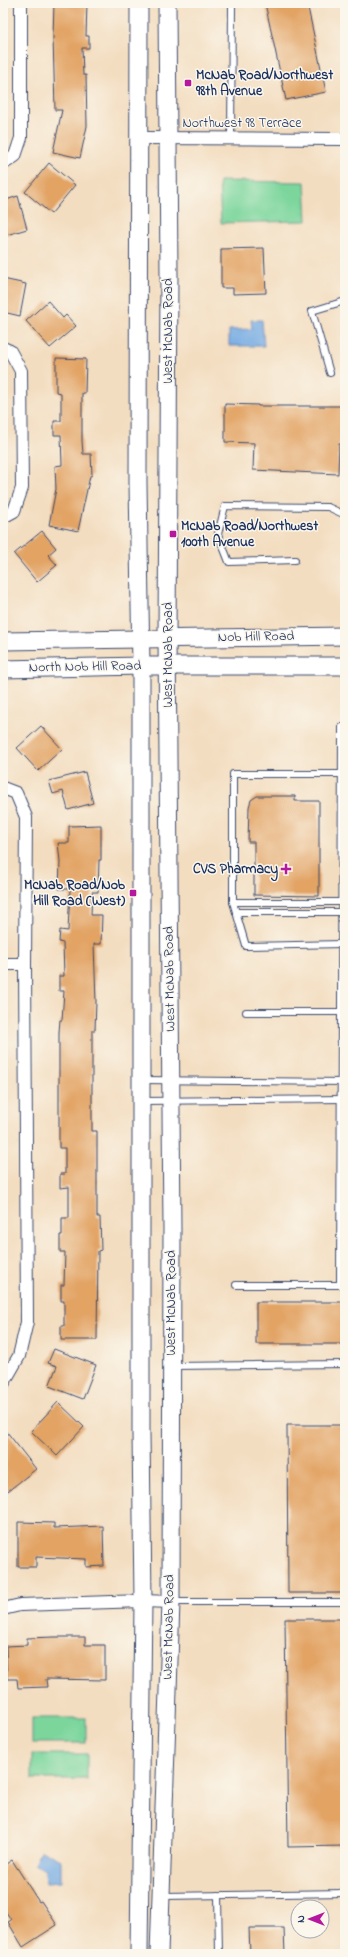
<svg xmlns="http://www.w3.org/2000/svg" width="348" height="1957" font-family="'Indie Flower',sans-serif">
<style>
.green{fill:#7bd69c;stroke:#4b827d}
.water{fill:#74aae2;stroke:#486ca0}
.building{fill:#e2a364}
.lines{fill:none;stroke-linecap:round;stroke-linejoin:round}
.service-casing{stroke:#3b496d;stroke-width:8}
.minor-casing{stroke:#3b496d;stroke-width:14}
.secondary-casing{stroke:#3b496d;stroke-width:19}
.service{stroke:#fff;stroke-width:6}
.minor{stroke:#fff;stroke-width:12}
.secondary{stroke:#fff;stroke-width:17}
.poi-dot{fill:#b5179e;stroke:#fbf7ec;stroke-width:1.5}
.labels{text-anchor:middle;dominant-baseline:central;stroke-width:3;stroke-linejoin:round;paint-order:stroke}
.poi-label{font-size:14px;font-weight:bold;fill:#1b2f5e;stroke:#fbf7ec;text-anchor:start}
.street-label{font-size:14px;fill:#1b2f5e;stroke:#fbf7ec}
</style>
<rect width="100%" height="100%" fill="#fbf7ec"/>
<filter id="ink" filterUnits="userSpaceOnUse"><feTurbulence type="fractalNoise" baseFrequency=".025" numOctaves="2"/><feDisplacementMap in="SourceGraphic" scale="8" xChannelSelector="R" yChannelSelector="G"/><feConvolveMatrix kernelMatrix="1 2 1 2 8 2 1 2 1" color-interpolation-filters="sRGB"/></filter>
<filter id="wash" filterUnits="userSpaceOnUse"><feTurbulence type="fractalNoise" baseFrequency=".012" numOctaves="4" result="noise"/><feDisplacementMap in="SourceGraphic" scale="16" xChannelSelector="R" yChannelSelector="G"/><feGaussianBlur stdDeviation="0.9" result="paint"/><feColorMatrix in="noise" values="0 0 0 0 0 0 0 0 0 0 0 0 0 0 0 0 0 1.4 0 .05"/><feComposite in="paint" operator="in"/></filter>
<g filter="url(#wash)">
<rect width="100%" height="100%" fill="#f3ddc0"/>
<!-- green -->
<g class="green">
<polygon points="219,181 305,182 307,221 221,223"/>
<rect x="32" y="1718" width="54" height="25"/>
<rect x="32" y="1754" width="55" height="25"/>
</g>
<!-- water -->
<g class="water">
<polygon points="251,320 262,320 264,346 229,346 229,330 252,329"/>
<polygon points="41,1850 61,1860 61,1882 46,1883 45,1870 34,1864"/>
</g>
<g id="blocks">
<!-- building -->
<g class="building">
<polygon points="54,3 87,3 86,36 89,36 89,48 82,48 83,75 86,75 87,126 80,158 53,152 62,110 55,110 53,37"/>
<polygon points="265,3 307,3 326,92 286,100"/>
<polygon points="49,163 75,185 51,214 25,192"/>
<polygon points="18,196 27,229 3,236 3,201"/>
<polygon points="264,248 266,293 233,294 233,288 221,288 221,249"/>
<polygon points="3,279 26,284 20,316 3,312"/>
<polygon points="48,301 63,318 66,315 76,326 50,348 26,321"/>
<polygon points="56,358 86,359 85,393 82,393 82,441 83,454 91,454 92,475 90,476 78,531 49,525 56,489 55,466 62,465 61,435 54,435 54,421 61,421 61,393 56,392"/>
<polygon points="225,404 258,405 258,406 345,406 345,443 339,444 338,474 253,470 254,443 225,442"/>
<polygon points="42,531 56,548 48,555 57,565 37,582 14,554"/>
<polygon points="41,726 62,749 38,771 17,748"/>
<polygon points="85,772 93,803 68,810 63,791 53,794 49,781"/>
<polygon points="257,796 295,796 295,801 319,801 319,896 254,895 254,842 248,842 249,807 251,800"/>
<polygon points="101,825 101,860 99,860 98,892 92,892 91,915 102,915 101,944 94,944 96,1002 95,1030 92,1030 92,1131 97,1131 97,1217 100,1217 101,1250 98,1251 97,1340 61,1340 61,1326 64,1326 64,1301 61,1301 61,1285 64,1285 65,1252 60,1252 60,1235 62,1235 62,1218 69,1218 69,1187 60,1188 60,1174 65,1174 65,1148 59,1148 59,1032 60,1020 62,1020 64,991 59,991 59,976 64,976 63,943 59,942 60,930 68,931 70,889 59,889 60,861 58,843 69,843 69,826"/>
<rect x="256" y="1302" width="89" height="42"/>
<polygon points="54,1349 96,1365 83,1399 49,1386 57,1366 48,1363"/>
<polygon points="58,1402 84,1427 57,1456 31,1431"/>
<polygon points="287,1425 345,1425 345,1593 288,1593"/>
<polygon points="3,1427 36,1469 8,1491 3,1485"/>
<polygon points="18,1522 54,1523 54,1528 103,1526 104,1566 86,1567 86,1559 36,1557 36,1567 18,1567"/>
<polygon points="285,1619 345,1619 345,1846 288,1847"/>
<polygon points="54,1637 85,1637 85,1645 105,1645 105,1680 46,1679 47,1687 18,1688 17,1679 7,1679 6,1646 27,1645 27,1638"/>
<polygon points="12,1860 39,1902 41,1901 57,1925 23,1947 8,1922 11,1920 3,1907 3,1866"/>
<polygon points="249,1928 284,1928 285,1954 250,1954"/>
</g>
</g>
</g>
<g filter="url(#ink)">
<use href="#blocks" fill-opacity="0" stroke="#3b496d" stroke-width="1"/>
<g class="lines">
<!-- service casing -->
<g class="service-casing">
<g id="service">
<polyline points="231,139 232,3"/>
<polyline points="330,373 312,311 345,301"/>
<polyline points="295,560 229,562 218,534 225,506 328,507 345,515"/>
<polyline points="233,902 342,902"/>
<polyline points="236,912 342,912"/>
<polyline points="342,944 246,946 233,902 233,774 342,774"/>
<polyline points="246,1012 341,1012"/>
<polyline points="143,1080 345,1082"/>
<polyline points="143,1101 343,1099"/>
<polyline points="236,1285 345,1285"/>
<polyline points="340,1285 342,727"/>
<polyline points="172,1366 345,1364"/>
<polyline points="172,1602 345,1602"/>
<polyline points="218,1895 219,1954"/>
<polyline points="163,1896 345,1893"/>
</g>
</g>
<!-- minor casing -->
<g class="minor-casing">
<g id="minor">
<polyline points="140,138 345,139"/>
<polyline points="3,164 15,156 21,138 21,3"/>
<polyline points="3,348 10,351 21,371 22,488 14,511 3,517"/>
<polyline points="3,788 16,793 26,817 25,964 27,1322 19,1356 3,1384"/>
<polyline points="3,964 25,964"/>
<polyline points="3,1609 20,1605 143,1601 171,1602"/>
</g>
</g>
<!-- secondary casing -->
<g class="secondary-casing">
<g id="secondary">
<polyline points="139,3 138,483 141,666 141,1433 143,1601 139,1954"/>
<polyline points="3,641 345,636"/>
<polyline points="3,669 141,666 345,666"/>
<polyline points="159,1954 171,1602 172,1229 167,638 169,276 167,3"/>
</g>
</g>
<!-- service -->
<use href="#service" class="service"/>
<!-- minor -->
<use href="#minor" class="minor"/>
<!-- secondary -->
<use href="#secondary" class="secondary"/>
</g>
</g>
<!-- markers -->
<g class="poi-dot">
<rect x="184" y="79" width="8" height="8" rx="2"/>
<rect x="169" y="530" width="8" height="8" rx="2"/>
<path d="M284 863h4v4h4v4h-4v4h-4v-4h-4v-4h4z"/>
<rect x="129" y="889" width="8" height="8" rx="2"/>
</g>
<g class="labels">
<!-- poi labels -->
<g class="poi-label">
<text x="196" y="75">McNab Road/Northwest<tspan x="196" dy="16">98th Avenue</tspan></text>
<text x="181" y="526">McNab Road/Northwest<tspan x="181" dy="16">100th Avenue</tspan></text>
<text x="278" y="869" text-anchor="end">CVS Pharmacy</text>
<text x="125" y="885" text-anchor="end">McNab Road/Nob<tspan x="125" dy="16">Hill Road (West)</tspan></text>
</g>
<!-- street labels -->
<g class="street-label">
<text x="242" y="123">Northwest 98 Terrace</text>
<text transform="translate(168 331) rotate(-90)">West McNab Road</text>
<text transform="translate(256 637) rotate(-1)">Nob Hill Road</text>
<text transform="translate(168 655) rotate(-90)">West McNab Road</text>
<text transform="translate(85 667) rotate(-1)">North Nob Hill Road</text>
<text transform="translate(170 979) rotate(-91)">West McNab Road</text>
<text transform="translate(171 1303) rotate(-90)">West McNab Road</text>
<text transform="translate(169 1627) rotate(-89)">West McNab Road</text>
</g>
</g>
<!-- margin -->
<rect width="348" height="1957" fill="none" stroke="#fbf7ec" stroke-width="16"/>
<!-- north arrow -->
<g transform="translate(310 1919) rotate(270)"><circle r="19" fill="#fbf7ec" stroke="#a1a7b3"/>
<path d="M0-3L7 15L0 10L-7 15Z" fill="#b5179e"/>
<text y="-6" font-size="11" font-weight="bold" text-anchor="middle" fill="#1b2f5e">N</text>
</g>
</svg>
